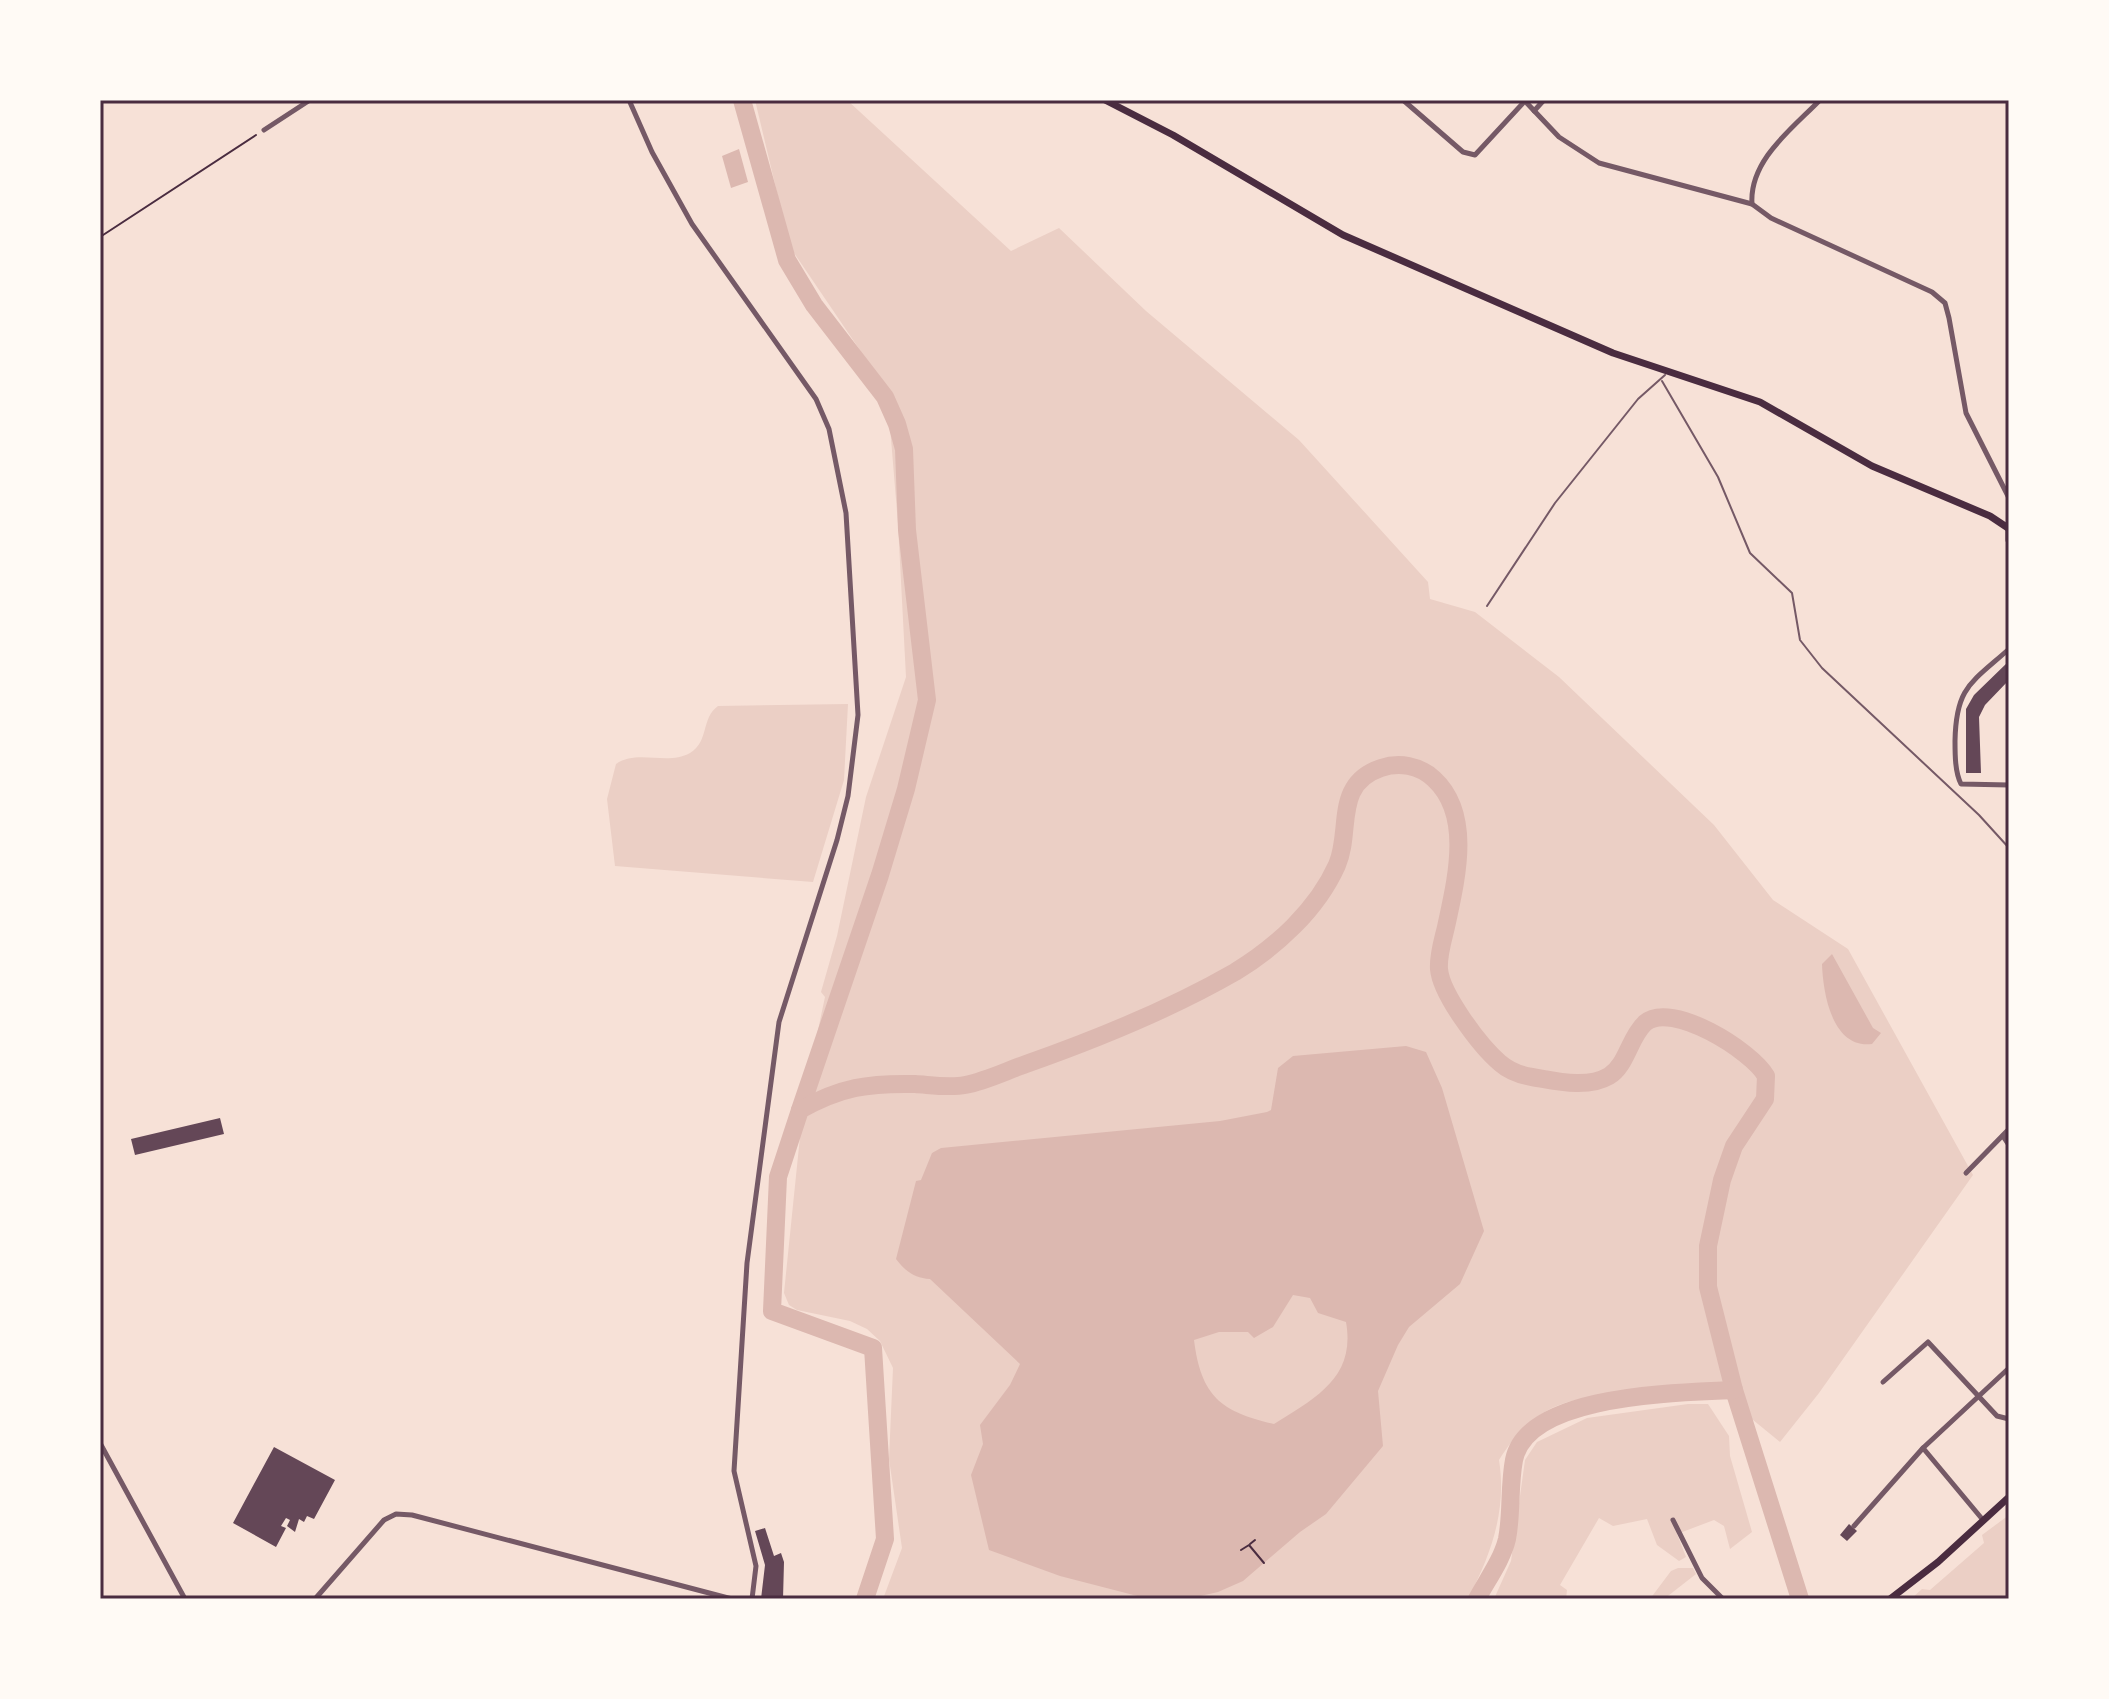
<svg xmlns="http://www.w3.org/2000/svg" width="2109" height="1699" font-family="'PT Sans Narrow',sans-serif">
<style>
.green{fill:#ebcfc5}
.water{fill:#dcb8b0;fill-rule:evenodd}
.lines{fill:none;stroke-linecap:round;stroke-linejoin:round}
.river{stroke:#dcb8b0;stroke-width:18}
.building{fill:#644757}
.path{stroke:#4a2c40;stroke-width:2}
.service{stroke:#755966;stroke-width:2}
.minor{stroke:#755966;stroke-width:5}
.secondary{stroke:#4a2c40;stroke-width:7}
.neatline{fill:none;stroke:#4a2c40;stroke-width:3}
</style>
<rect width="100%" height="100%" fill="#f7e1d7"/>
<!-- green -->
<g class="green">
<path d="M755 100H847L1011 251 1059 228 1146 311 1299 440 1428 582 1430 599 1475 612 1559 677 1714 825 1773 900 1848 949 1973 1175 1819 1393 1780 1442 1709 1384C1695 1392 1676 1392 1661 1393 1588 1397 1542 1390 1499 1460 1507 1511 1491 1554 1468 1599H883L902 1548 889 1459 893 1368 880 1341 867 1329 850 1321 797 1310 789 1305 784 1293 801 1127 807 1115 803 1101 825 997 821 992 837 936 866 797 906 677 898 524 887 390 790 247Z"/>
<path d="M848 704 844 780 813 882 615 866 607 799 616 764C638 749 667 766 690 753 709 742 701 718 718 706Z"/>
<polygon points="1688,1404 1708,1404 1729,1436 1730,1456 1752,1532 1730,1549 1724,1526 1714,1520 1677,1534 1686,1557 1679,1561 1657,1545 1647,1519 1613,1526 1599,1518 1560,1585 1567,1590 1566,1599 1494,1599 1511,1561 1525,1460 1537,1442 1587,1418"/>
<polygon points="2009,1515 2007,1599 1911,1599 1922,1589 1930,1590 1984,1543 1982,1535"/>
<polygon points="1678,1568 1693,1568 1696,1574 1664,1599 1650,1599 1671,1571"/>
</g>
<!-- water -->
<g class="water">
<polygon points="739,149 748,182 731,188 722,156"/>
<path d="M1832 954 1873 1028 1881 1033 1872 1044C1832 1049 1823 993 1822 964Z"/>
<path d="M1406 1046 1426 1052 1442 1088 1484 1231 1460 1284 1409 1327 1398 1345 1378 1391 1383 1446 1326 1514 1300 1532 1243 1581 1218 1592 1187 1599H1149L1060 1576 989 1550 971 1475 983 1444 980 1425 1010 1385 1020 1364 930 1279C914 1278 905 1271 896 1259L916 1181 921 1180 932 1153 941 1148 1220 1121 1267 1112 1271 1110 1278 1068 1293 1056ZM1293 1295 1310 1298 1318 1313 1346 1322C1356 1378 1315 1398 1274 1424 1222 1412 1201 1397 1194 1340L1219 1332H1248L1254 1338 1273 1327Z"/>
</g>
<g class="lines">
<!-- river -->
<g class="river">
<polyline points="742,100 787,260 814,305 885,397 897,424 904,449 907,530 927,700 906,789 880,875 800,1110"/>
<path d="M865 1599 885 1539 873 1348 772 1311 778 1177 800 1110C841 1087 868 1083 915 1084 931 1085 950 1088 965 1085 986 1081 1006 1071 1026 1064 1097 1039 1169 1010 1235 972 1276 947 1317 910 1337 865 1352 831 1333 784 1381 768 1399 762 1419 765 1434 779 1473 815 1456 880 1446 927 1443 940 1438 955 1439 969 1441 994 1480 1046 1500 1063 1509 1071 1520 1075 1532 1077 1556 1081 1587 1089 1609 1076 1627 1065 1629 1038 1645 1023 1671 1000 1752 1051 1766 1076L1765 1099 1734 1146 1722 1180 1708 1246V1287L1734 1390 1800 1599"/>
<path d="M1477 1599C1487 1580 1502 1560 1507 1539 1512 1514 1509 1486 1514 1460 1527 1393 1681 1393 1734 1390"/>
</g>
</g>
<!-- building -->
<g class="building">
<polygon points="2009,661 2009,680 1985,705 1979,717 1981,773 1966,773 1966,709 1974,695"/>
<polygon points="220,1118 224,1134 135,1155 131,1139"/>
<polygon points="274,1447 335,1480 314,1519 307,1516 304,1522 299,1519 295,1532 287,1526 290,1520 286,1518 281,1526 286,1528 276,1547 233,1523"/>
<polygon points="1849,1524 1857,1531 1847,1541 1840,1535"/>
<polygon points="765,1528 774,1556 781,1553 784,1562 783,1599 761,1599 765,1565 755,1531"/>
</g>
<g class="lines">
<!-- path -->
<g class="path">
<polyline points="100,237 256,135"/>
<polyline points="1250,1544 1255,1540"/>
<polyline points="1241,1550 1249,1545 1264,1563"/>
</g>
<!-- service -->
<g class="service">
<polyline points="1662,381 1718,477 1750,553 1792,593 1800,640 1822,668 1979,815 2009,848"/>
<polyline points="1487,606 1555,503 1638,399 1665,375"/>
</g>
<!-- minor -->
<g class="minor">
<polyline points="629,100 652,152 692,224 816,399 829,429 846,513 858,715 848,796 837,840 779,1022 747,1263 734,1471 756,1566 752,1599"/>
<polyline points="1403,100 1463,152 1475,155 1525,101"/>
<polyline points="1524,100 1559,137 1599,163 1752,204 1771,218 1932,292 1945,303 1949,318 1966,413 2009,498"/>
<polyline points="1534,111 1544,100"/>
<polyline points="264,130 310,100"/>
<path d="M1752 204C1749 160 1793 128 1820 100"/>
<path d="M2009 649C1971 683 1956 687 1955 741 1955 755 1955 772 1961 784L2009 785"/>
<polyline points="2003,1136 2009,1145"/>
<polyline points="1966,1173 2009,1129"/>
<polyline points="1883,1382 1928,1342 1997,1416 2009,1419"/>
<polyline points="100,1443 185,1599"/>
<polyline points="1923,1448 1983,1520"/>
<polyline points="1673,1520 1702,1578 1723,1599"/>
<polyline points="1854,1526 1923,1448 2009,1368"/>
<polyline points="315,1599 384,1520 396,1514 412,1515 732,1599"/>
</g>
<!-- secondary -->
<g class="secondary">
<polyline points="1105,100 1173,135 1343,235 1613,353 1760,402 1872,466 1990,516 2008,528"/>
<polyline points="2009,526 2009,540"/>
<polyline points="1890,1599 1938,1562 2009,1497"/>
</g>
</g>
<!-- border -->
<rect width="2109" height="1699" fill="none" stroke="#fffaf5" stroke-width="204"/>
<rect x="102" y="102" width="1905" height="1495" class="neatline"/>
</svg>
